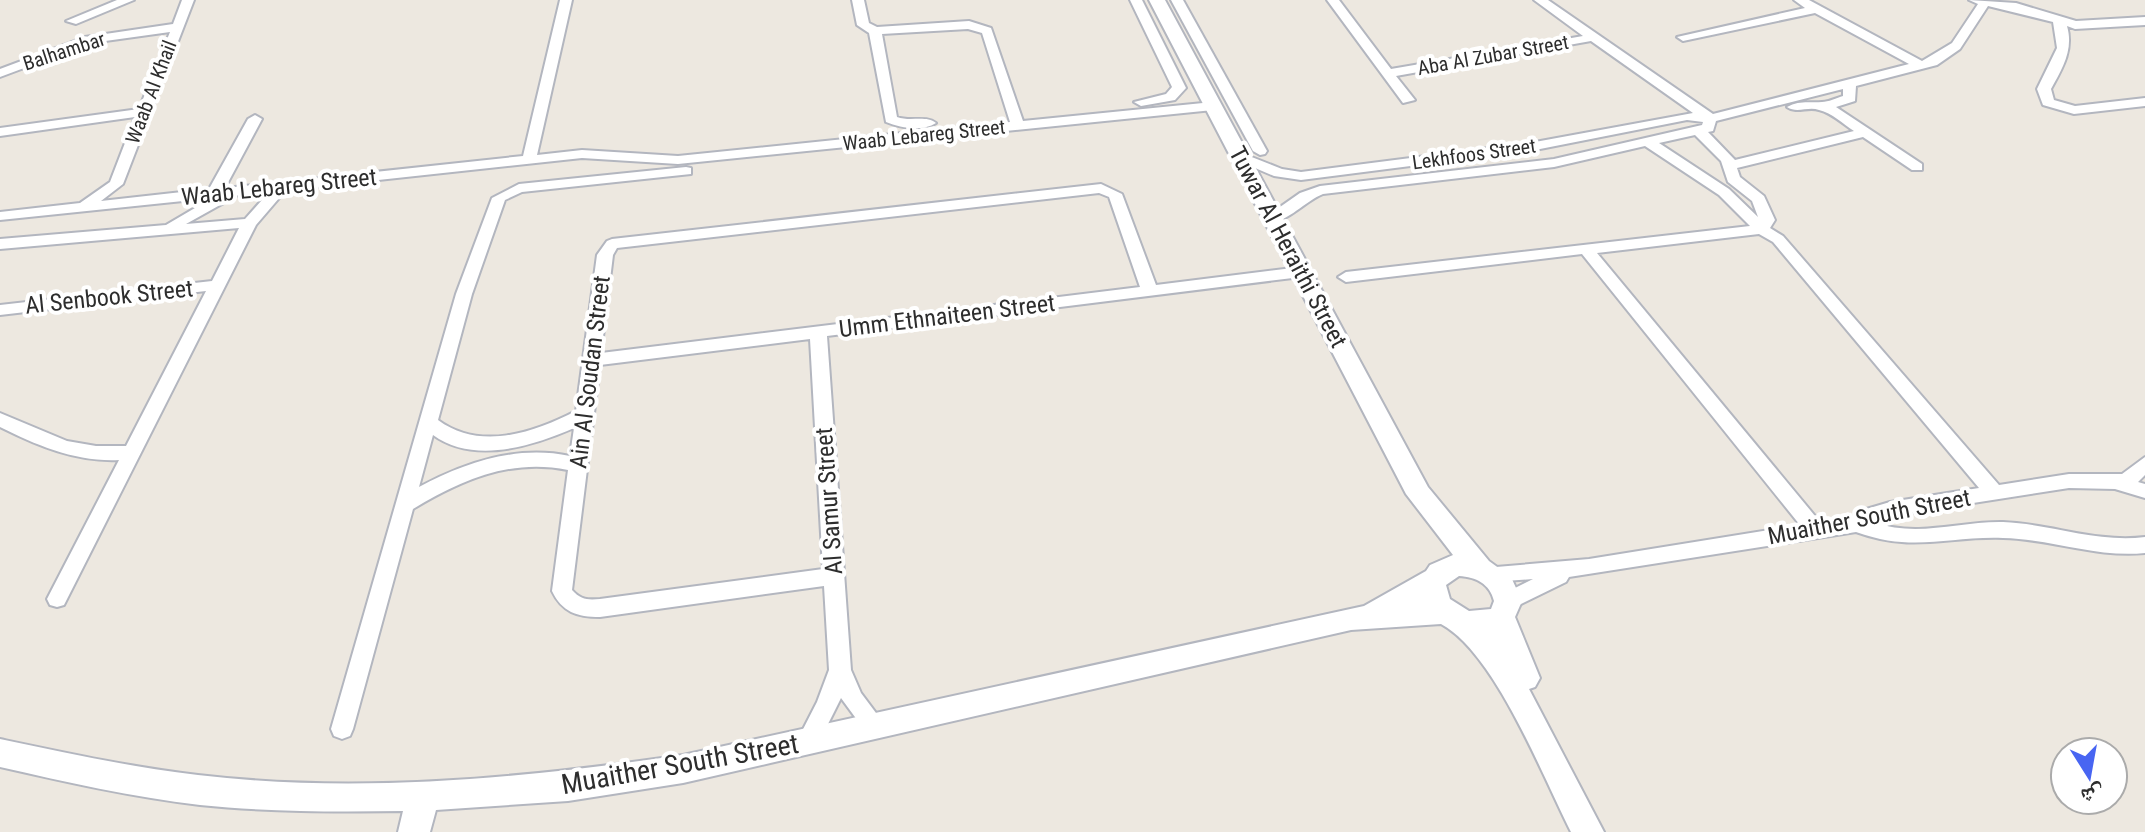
<svg xmlns="http://www.w3.org/2000/svg" width="2145" height="832" font-family="'Roboto Condensed','Noto Naskh Arabic',sans-serif">
<style>
.lines{fill:none;stroke-linecap:round;stroke-linejoin:round}
.minor-casing{stroke:#b3b6bf;stroke-width:4}
.tertiary-casing{stroke:#b3b6bf;stroke-width:4}
.minor{fill:#fff;fill-rule:evenodd}
.tertiary{fill:#fff;fill-rule:evenodd}
.labels{text-anchor:middle;dominant-baseline:central;stroke-width:8;stroke-linejoin:round;paint-order:stroke}
.far-street-label{font-size:20px;fill:#2d2d2d;stroke:#fff}
.street-label{font-size:24px;fill:#2d2d2d;stroke:#fff}
.near-street-label{font-size:28px;fill:#2d2d2d;stroke:#fff}
</style>
<rect width="100%" height="100%" fill="#ede8e0"/>
<g class="lines">
<!-- minor casing -->
<g class="minor-casing">
<g id="minor">
<polygon points="117,0 134,0 76,24 66,21"/>
<path d="M182 0H194L123 184 101 201 209 189 248 119 255 115 262 119 225 188 523 156 560 0H572L537 155 582 150 678 156 1010 122 982 33 968 29 882 34 897 117C910 122 926 115 936 123 922 132 901 128 886 122L869 33 857 25 852 0H864L869 23 877 27 969 21 991 28 1023 121 1213 102 1220 106 1213 110 678 164 582 158 286 190 256 225 64 605 57 607 50 605 47 599 119 460C76 462 38 446 0 427V413L67 441 96 446H126L206 291 0 315V305L212 281 239 228 0 249V239L166 225 212 198 0 220V212L80 203 110 182 135 117 0 136V128L139 109 170 32 91 43 0 77V69L85 37 173 24ZM269 192 245 219 186 224 229 200 231 196Z"/>
<polygon points="1130,0 1142,0 1186,88 1175,100 1141,106 1134,102 1166,94 1172,87"/>
<polygon points="1171,0 1183,0 1267,151 1265,154 1260,155 1253,151"/>
<path d="M1327 0H1339L1391 69 1583 36 1534 0H1548L1713 114 1909 64 1815 13 1683 41 1677 37 1805 8 1794 0H1809L1922 61 1952 43 1978 4 1969 0 2016 3 2076 21 2145 17V25L2075 29 2067 26C2074 50 2062 69 2051 89L2054 100 2075 106 2145 98V106L2074 114 2043 105 2037 89 2057 48 2053 22 1988 6 1960 49 1937 65 1856 86 1855 101 1836 107 1922 164V170H1912L1863 137 1737 168 1740 177 1764 196 1775 220 1770 228 1783 236 1999 485 2069 474H2122L2145 457V475L2138 482 2145 484V498L2115 489 2069 488 1890 516 1874 522C1916 538 1960 521 2003 522 2052 524 2096 543 2145 537V553C2096 558 2052 539 2003 538 1947 536 1914 553 1856 532L1569 577 1566 582 1515 607 1508 610 1501 607 1498 601 1501 595 1533 579 1491 582 1484 580 1481 574 1484 568 1589 559 1800 525 1582 254 1346 282 1338 277 1346 272 1750 226 1719 195 1645 146 1554 167 1323 194C1305 201 1285 225 1267 222V216L1300 193 1320 186 1554 159 1702 125 1703 122 1687 120 1535 150 1301 180 1274 176 1234 159V153L1239 152 1282 169 1301 172 1535 142 1693 113 1591 41 1396 76 1415 100 1403 103ZM1843 89V96C1837 98 1828 102 1822 102 1809 103 1799 100 1787 107 1797 114 1808 106 1819 110 1832 113 1843 124 1854 131L1735 160 1708 132 1713 131 1716 121ZM1695 135 1721 161 1728 182 1752 201 1758 217 1729 189 1659 143ZM1759 234 1773 242 1979 488 1890 502 1863 510 1852 517 1820 522 1597 253Z"/>
<path d="M686 167 691 168V174L522 192 505 200 472 294 438 420C480 451 533 433 576 411L597 255 607 241 612 239 1101 184 1122 194 1156 285 1301 267 1309 272 1301 277 827 336 851 670 861 693 885 725 882 732 874 735 866 732 841 698 816 748 808 751 800 748 797 741 817 702 829 670 824 586 600 617C577 617 562 612 552 591L568 470C511 458 461 480 413 509L353 729 350 736 342 739 334 736 331 729 456 294 492 198 519 184ZM1099 193 1109 197 1140 287 601 353 613 255 617 248ZM810 339 823 569 600 599C588 600 581 600 572 590L600 365ZM574 428 570 456C517 445 466 462 419 487L433 435C474 465 533 446 574 428Z"/>
</g>
</g>
<!-- tertiary casing -->
<g class="tertiary-casing">
<path id="tertiary" d="M1149 0H1165L1428 487 1489 561 1511 577 1522 601 1515 617 1540 678 1535 687 1529 689 1604 832H1571C1542 775 1495 653 1441 624L1351 630 683 783 568 801 436 810 430 832H398L403 811C335 812 267 812 200 805 132 797 66 782 0 767V739C66 753 131 767 198 775 358 794 524 778 683 755L1364 606 1426 571 1430 565 1453 555 1406 494ZM1459 576C1476 577 1490 584 1494 601L1491 609 1469 611 1450 599 1446 585Z"/>
</g>
<!-- minor -->
<use href="#minor" class="minor"/>
<!-- tertiary -->
<use href="#tertiary" class="tertiary"/>
</g>
<g class="labels">
<!-- far-street labels -->
<g class="far-street-label">
<text transform="translate(64 51) rotate(-18)">Balhambar</text>
<text transform="translate(1493 55) rotate(-10)">Aba Al Zubar Street</text>
<text transform="translate(151 92) rotate(-69)">Waab Al Khail</text>
<text transform="translate(924 135) rotate(-6)">Waab Lebareg Street</text>
<text transform="translate(1474 154) rotate(-8)">Lekhfoos Street</text>
</g>
<!-- street labels -->
<g class="street-label">
<text transform="translate(279 187) rotate(-6)">Waab Lebareg Street</text>
<text transform="translate(1288 247) rotate(62)">Tuwar Al Heraithi Street</text>
<text transform="translate(109 297) rotate(-6)">Al Senbook Street</text>
<text transform="translate(947 316) rotate(-7)">Umm Ethnaiteen Street</text>
<text transform="translate(590 372) rotate(-83)">Ain Al Soudan Street</text>
<text transform="translate(829 501) rotate(-94)">Al Samur Street</text>
<text transform="translate(1869 517) rotate(-11)">Muaither South Street</text>
</g>
<!-- near-street labels -->
<g class="near-street-label">
<text transform="translate(680 764) rotate(-10)">Muaither South Street</text>
</g>
</g>
<!-- north arrow -->
<g transform="translate(2089 776) rotate(169)"><circle r="38" fill="#ffffff" stroke="#ababab" stroke-width="2"/>
<path d="M0-6L14 30L0 20L-14 30Z" fill="#4865f2"/>
<text y="-12" font-size="22" font-weight="bold" text-anchor="middle" fill="#2d2d2d">ش</text>
</g>
</svg>
